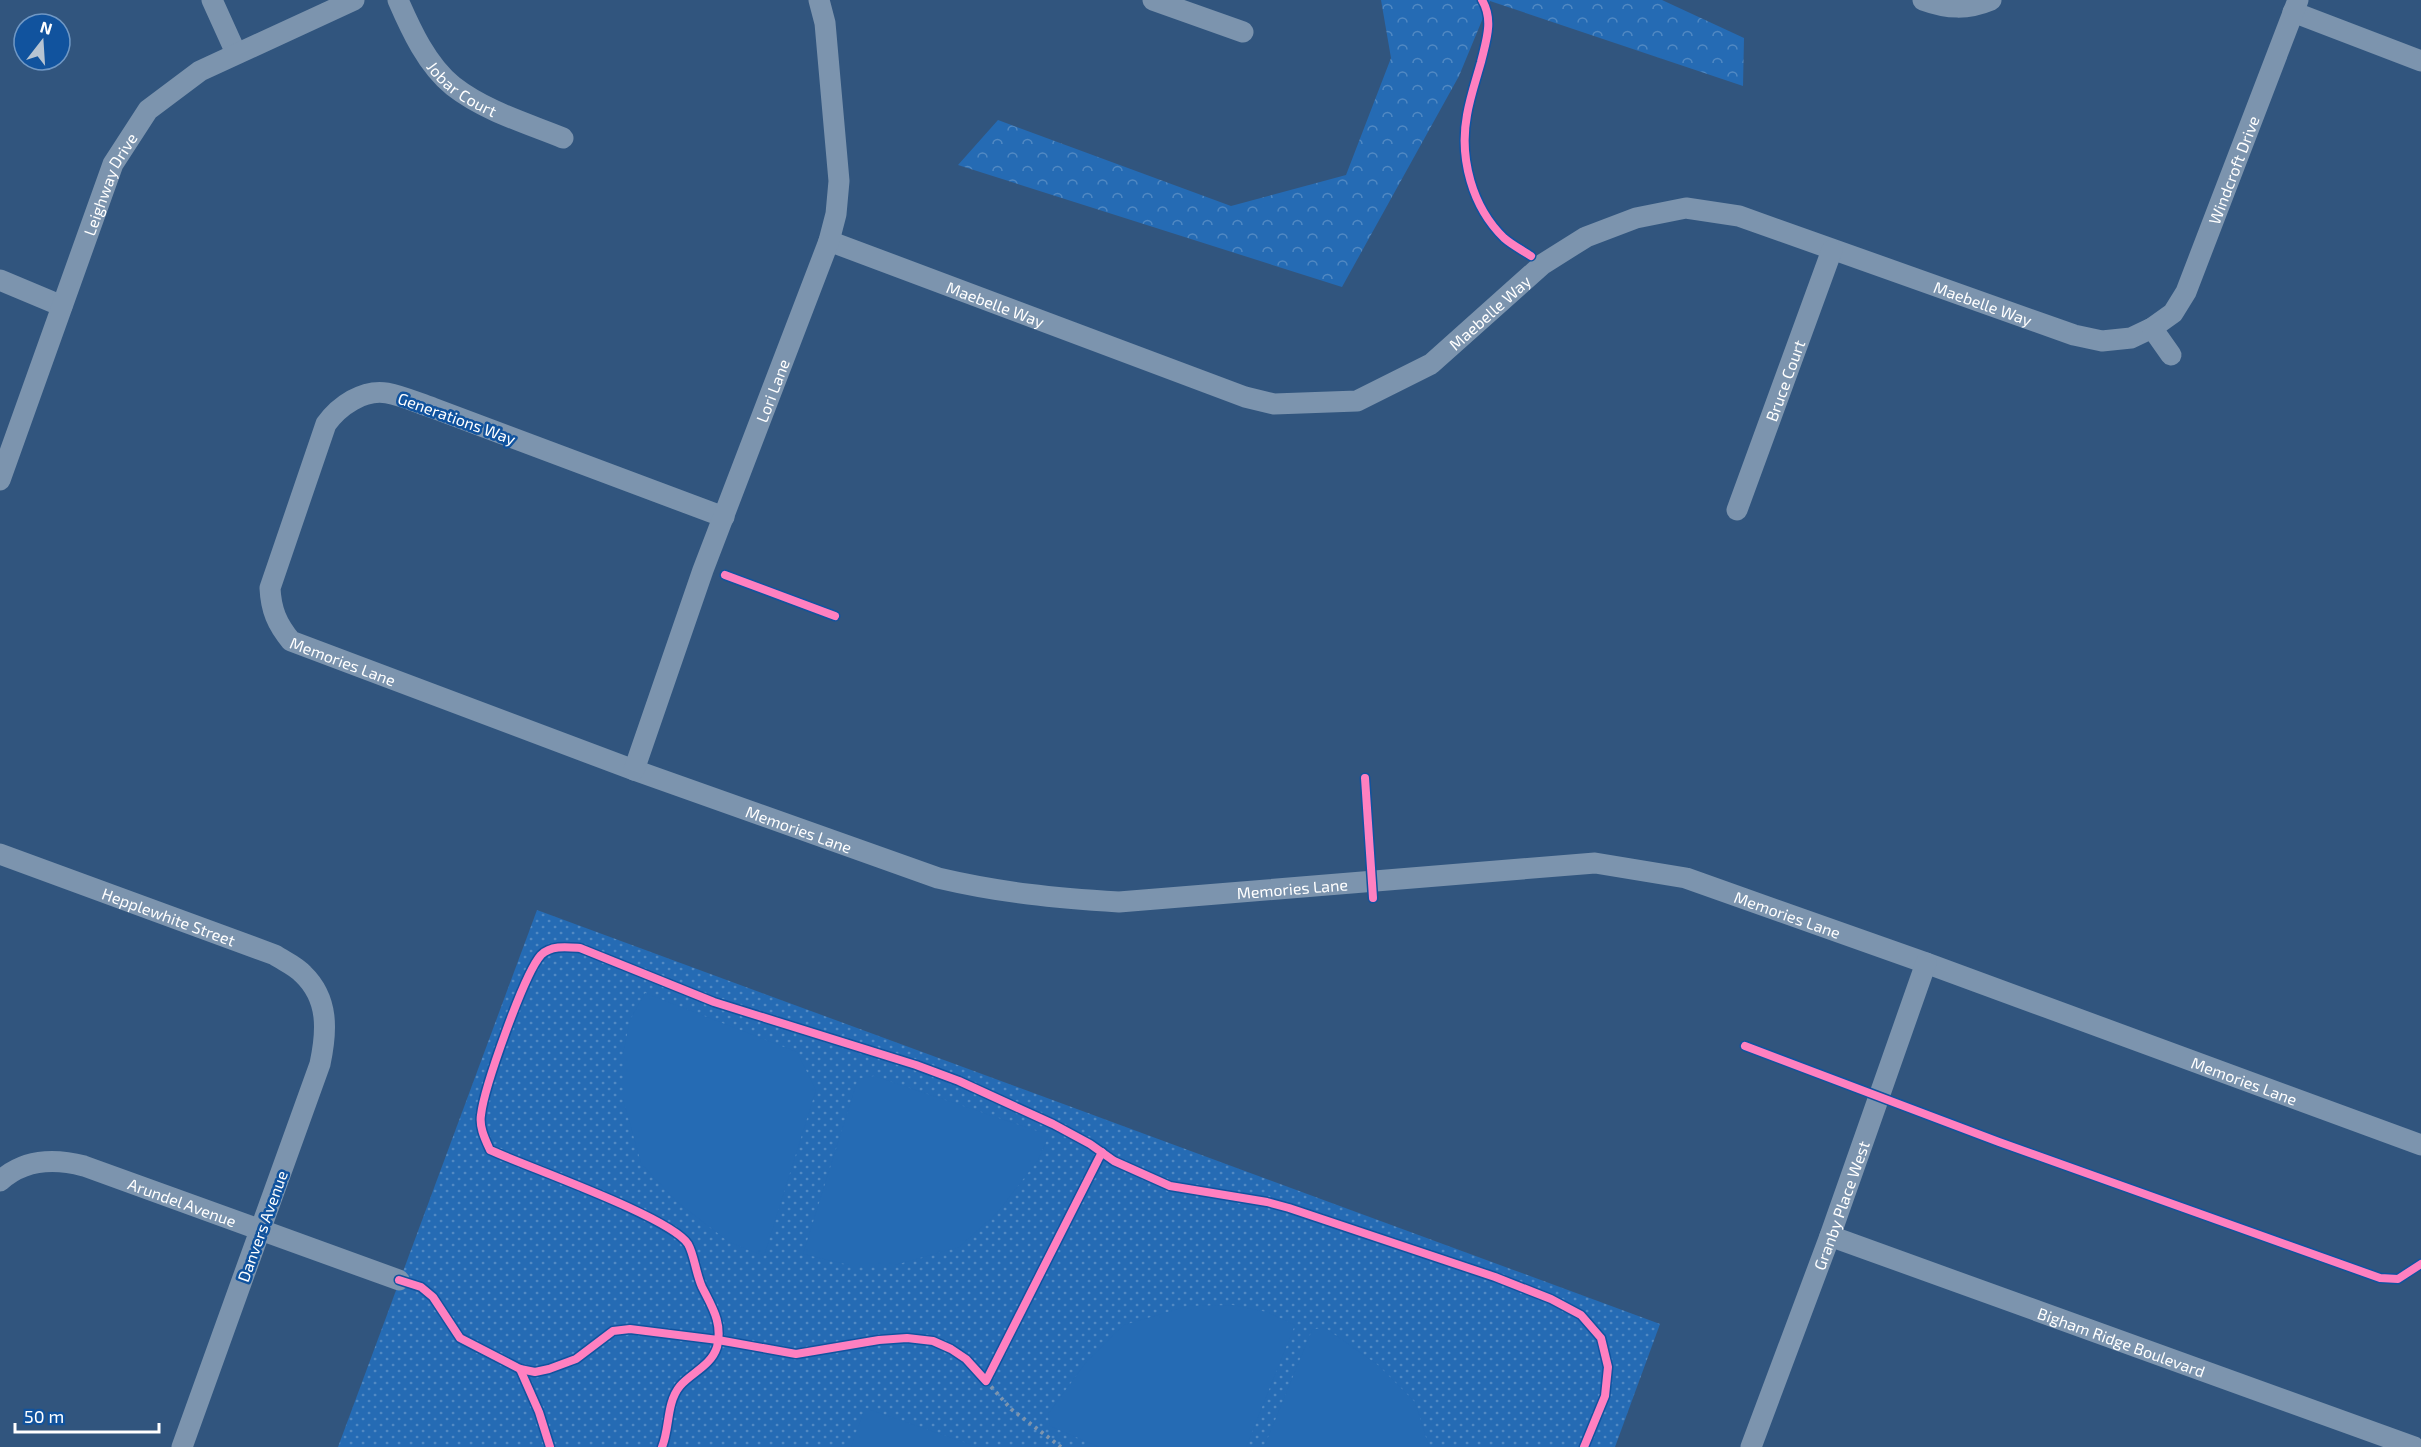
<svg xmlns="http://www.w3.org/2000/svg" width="2421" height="1447" font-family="'Exo 2',sans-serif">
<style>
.grass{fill:url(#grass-dots)}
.forest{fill:url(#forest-crowns)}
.garden{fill:#256bb4}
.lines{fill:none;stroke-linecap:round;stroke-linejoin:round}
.path{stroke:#7c94ae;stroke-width:4;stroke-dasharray:3 4.5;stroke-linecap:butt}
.minor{stroke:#7c94ae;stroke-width:21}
.cycleway-casing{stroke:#11539e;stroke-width:11}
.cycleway{stroke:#ff80c0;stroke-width:8}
.labels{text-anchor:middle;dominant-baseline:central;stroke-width:5;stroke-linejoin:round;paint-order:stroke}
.street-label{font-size:16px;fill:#fff;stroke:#11539e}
</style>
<defs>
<pattern id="grass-dots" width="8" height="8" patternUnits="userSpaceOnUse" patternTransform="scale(1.5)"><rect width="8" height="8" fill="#256bb4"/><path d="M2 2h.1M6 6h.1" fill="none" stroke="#5189c3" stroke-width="1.8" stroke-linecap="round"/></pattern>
<pattern id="forest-crowns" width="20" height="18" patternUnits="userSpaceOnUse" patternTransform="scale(1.5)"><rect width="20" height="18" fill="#256bb4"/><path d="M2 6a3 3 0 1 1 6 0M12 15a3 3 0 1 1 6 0" fill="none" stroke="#5189c3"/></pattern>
</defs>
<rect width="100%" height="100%" fill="#31557e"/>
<!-- grass -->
<polygon class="grass" points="537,910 1660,1324 1615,1447 338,1447"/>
<!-- forest -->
<polygon class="forest" points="1381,0 1662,0 1744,38 1743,86 1490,1 1459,76 1342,287 958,165 998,120 1231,206 1346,175 1391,58"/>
<!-- garden -->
<g class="garden">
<polygon points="645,993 797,1052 816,1090 764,1256 729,1242 676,1201 641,1163 623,1099 623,1054 630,1020"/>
<polygon points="874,1076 1049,1135 1038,1160 997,1213 959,1247 895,1265 849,1265 803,1254 858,1079"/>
<polygon points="1233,1305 1267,1312 1295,1325 1246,1447 1099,1447 1050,1426 1048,1414 1087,1361 1124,1325 1188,1306"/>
<polygon points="1324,1327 1378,1365 1415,1402 1429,1447 1264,1447 1312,1330"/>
<polygon points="865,1408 978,1447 851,1447"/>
</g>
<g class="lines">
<!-- path -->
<polyline class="path" points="986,1381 1011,1409 1061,1447"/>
<!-- minor -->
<g class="minor">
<polyline points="212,0 236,53"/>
<path id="s1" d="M398 0C411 30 427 65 453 86 485 111 526 123 563 138"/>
<polyline points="1153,0 1243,32"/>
<path d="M1923 0C1948 9 1967 10 1991 0"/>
<polyline points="2293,12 2421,61"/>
<path id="s2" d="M829 241 1245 397 1274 404 1357 401 1431 364 1543 264 1586 237 1636 218 1686 208 1739 216 2074 335 2102 341 2131 338 2152 328 2173 313 2186 292 2298 0"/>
<polyline points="0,280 62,306"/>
<polyline points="2152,328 2171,355"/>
<path id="s3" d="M0 480 113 164 148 110 200 71 354 0"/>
<path id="s4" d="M1737 510 1832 250"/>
<path id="s5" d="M724 517 433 408C418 403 403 396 387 393 363 389 339 406 326 424L270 588C271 610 277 624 291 641L634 770 938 878C1002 893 1055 898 1119 902L1595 863 1686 878 1926 963 2421 1145"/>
<path id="s6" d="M634 770 703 570 829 241 836 214 839 181 825 23 819 0"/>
<path id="s7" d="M0 854 275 955C284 961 296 966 303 974 329 999 327 1031 320 1064L182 1447"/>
<path id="s8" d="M0 1181C24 1159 54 1158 84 1166L399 1280"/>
<path id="s9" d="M1830 1236 2414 1447"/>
<path id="s10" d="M1751 1447 1830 1236 1926 963"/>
</g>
<!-- cycleway casing -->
<g class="cycleway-casing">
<g id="cycleway">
<path d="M1482 0C1494 20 1486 41 1481 62 1476 80 1470 97 1467 115 1459 158 1472 207 1504 238 1512 245 1522 250 1531 256"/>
<polyline points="725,575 835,616"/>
<polyline points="1365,778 1373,898"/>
<polyline points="1745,1046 1999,1142 2380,1278 2398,1279 2421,1264"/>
<polyline points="399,1280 421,1287 433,1297 460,1338 520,1369 535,1372 549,1369 576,1359 613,1331 630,1329 718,1340 796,1354 879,1340 907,1338 933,1341 951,1349 966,1359 986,1381 1102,1152"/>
<polyline points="520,1369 539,1412 550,1447"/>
<path d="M662 1447C670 1428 666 1403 680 1386 691 1373 711 1366 717 1347 723 1323 712 1307 702 1287 696 1274 694 1254 688 1244 671 1217 527 1167 490 1150 485 1139 479 1127 481 1115 484 1088 524 974 541 955 551 945 567 947 580 948L714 1002 916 1065 959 1081 1053 1124 1090 1144 1114 1161 1170 1186 1267 1202 1289 1208 1495 1277 1551 1299 1581 1315 1601 1338 1608 1367 1605 1396 1584 1447"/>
</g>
</g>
<!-- cycleway -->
<use href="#cycleway" class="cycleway"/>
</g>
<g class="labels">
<!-- street labels -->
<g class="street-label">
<text stroke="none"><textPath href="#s1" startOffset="112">Jobar Court</textPath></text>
<text stroke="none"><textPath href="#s2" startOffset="1617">Windcroft Drive</textPath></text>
<text stroke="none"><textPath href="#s3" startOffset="316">Leighway Drive</textPath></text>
<text stroke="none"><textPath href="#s2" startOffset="1258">Maebelle Way</textPath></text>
<text stroke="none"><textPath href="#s2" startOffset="178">Maebelle Way</textPath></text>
<text stroke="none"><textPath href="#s2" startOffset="718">Maebelle Way</textPath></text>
<text stroke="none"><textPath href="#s4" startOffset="138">Bruce Court</textPath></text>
<text stroke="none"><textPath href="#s6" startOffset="404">Lori Lane</textPath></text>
<text transform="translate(457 418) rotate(20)">Generations Way</text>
<text stroke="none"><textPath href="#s5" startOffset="718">Memories Lane</textPath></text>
<text stroke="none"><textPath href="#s5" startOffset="1204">Memories Lane</textPath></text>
<text stroke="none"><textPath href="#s5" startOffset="1708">Memories Lane</textPath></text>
<text stroke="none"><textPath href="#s5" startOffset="2212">Memories Lane</textPath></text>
<text stroke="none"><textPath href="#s7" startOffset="180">Hepplewhite Street</textPath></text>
<text stroke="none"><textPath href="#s5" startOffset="2698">Memories Lane</textPath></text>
<text stroke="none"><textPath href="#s8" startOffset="194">Arundel Avenue</textPath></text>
<text stroke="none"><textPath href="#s10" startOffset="258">Granby Place West</textPath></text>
<text transform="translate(262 1226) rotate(-70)">Danvers Avenue</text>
<text stroke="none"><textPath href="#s9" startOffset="310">Bigham Ridge Boulevard</textPath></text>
</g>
</g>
<!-- north arrow -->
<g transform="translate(42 42) rotate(17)"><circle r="28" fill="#11539e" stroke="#7098c5" stroke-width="1.5"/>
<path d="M0-4.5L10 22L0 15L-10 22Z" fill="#b7c4d2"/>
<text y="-9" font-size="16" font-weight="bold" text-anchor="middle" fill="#ffffff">N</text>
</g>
<!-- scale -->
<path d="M15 1423v9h144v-9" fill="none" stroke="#ffffff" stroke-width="3"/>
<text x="24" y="1423" font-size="18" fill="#ffffff" stroke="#11539e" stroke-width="4.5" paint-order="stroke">50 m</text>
</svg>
